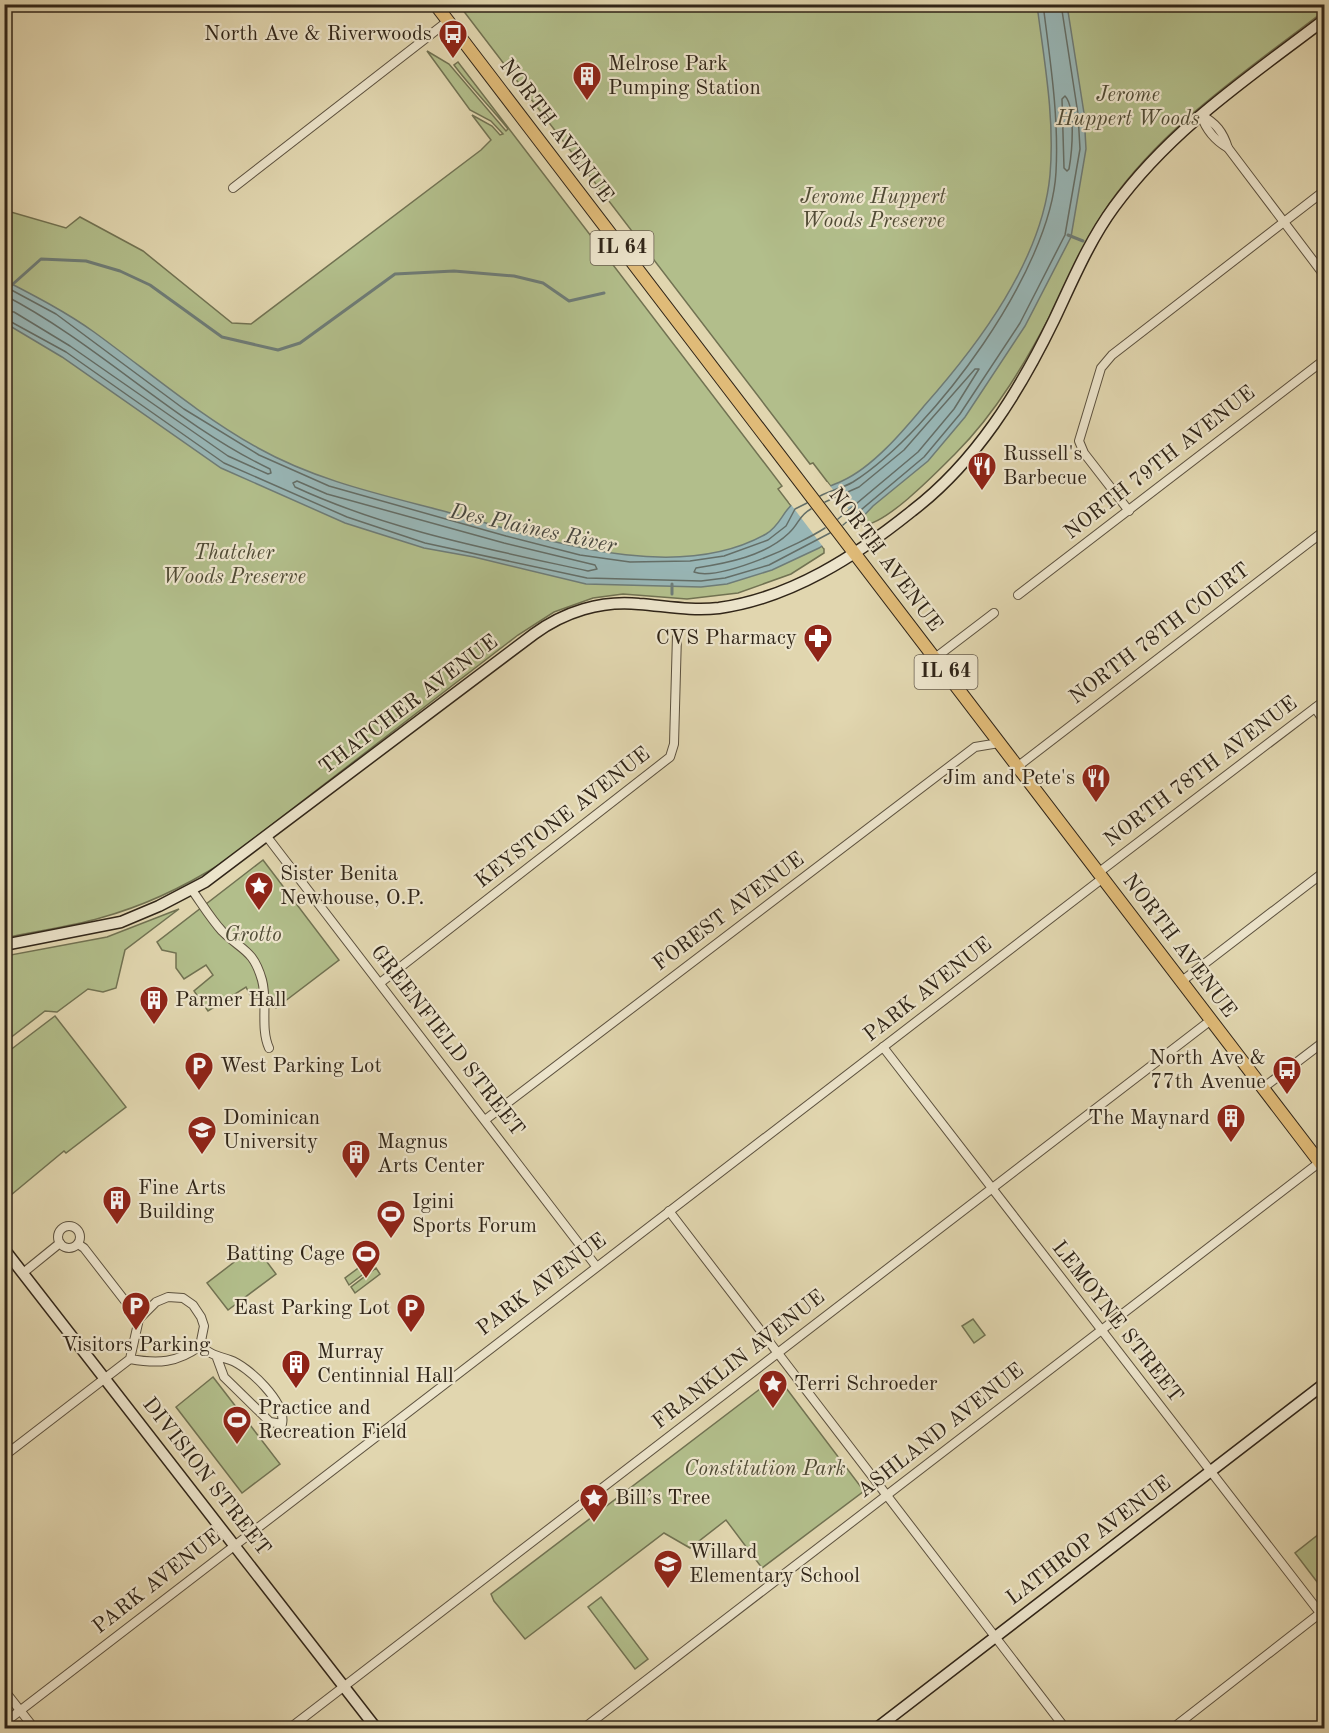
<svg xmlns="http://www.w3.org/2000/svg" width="1329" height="1733" font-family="'Old Standard TT',serif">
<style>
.green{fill:#b2be8b;stroke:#717252;stroke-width:1.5}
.water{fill:#98b6b6;stroke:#6e7c77;stroke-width:1.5}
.pier{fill:#e1d6af}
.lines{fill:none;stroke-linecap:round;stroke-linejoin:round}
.shore{stroke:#646e67;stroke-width:1.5}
.stream{stroke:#6e7c77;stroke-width:3}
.street-casing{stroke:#5c513e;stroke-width:10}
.secondary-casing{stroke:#302518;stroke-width:13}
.primary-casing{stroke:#302518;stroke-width:14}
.street{stroke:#ece4cb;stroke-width:8}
.secondary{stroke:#ece4cb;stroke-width:10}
.primary{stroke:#e0bb78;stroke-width:12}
.labels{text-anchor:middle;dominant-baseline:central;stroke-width:4.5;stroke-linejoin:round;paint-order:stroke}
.shield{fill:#ece4cb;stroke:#685e4e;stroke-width:1.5}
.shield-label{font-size:20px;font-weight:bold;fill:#302518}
.poi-label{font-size:21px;fill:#302518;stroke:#ece4cb;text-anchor:start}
.park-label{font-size:21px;font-style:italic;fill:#504b35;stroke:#ece4cb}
.street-label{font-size:21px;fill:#302518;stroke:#ece4cb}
.water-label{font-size:22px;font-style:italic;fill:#4a4940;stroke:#ece4cb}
</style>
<rect width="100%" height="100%" fill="#e1d6af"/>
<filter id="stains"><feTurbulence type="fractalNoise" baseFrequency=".00333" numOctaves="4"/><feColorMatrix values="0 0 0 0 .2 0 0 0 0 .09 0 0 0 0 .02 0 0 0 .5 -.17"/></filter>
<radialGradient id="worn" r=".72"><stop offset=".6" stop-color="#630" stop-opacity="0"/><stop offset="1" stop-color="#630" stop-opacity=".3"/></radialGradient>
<!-- green -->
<g class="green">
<path d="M1324 4V11C1249 69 1164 125 1109 204 1087 237 1071 273 1054 308 1027 360 997 412 955 454 938 471 886 525 863 525L858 522 813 463 810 464 459 5Z"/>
<path d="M427 51 449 64 506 131 508 129C491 107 471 88 454 65L458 62 782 486 778 489 824 549V553L791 574 738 593 687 599 623 594 593 598 554 612 518 635 222 863C184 887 144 906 100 918 69 927 36 931 5 938L4 210 66 228 80 217 143 251 232 323 251 324 481 150 491 140 472 115 492 126 500 135 503 134 491 121 470 110Z"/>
<polygon points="263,860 339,960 276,1008 264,992 251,997 246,987 208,1011 194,991 213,975 206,965 184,979 176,968 176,953 162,950 157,942"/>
<polygon points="179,909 125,950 116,988 103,992 88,989 57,1012 45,1011 5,1042 5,956 107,937"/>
<polygon points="55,1016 126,1107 66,1153 64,1151 5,1200 5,1054"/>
<polygon points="255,1246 276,1274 228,1310 207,1283"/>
<polygon points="369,1260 374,1266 349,1285 345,1278"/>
<polygon points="376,1268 380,1274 355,1293 351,1287"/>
<polygon points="973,1319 985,1335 974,1343 962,1326"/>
<polygon points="777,1376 864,1491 762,1568 726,1520 690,1548 664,1533 525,1639 494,1601 491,1594"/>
<polygon points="213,1377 280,1464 242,1493 176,1407"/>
<polygon points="1324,1530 1324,1591 1295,1553"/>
<polygon points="601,1597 648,1659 635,1669 588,1607"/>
</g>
<!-- water -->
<path class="water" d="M1037 5H1067L1084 113 1086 149 1071 237 1025 326 965 417 928 461 873 506 858 522 819 548 772 570 727 584 701 587 586 584 474 557 424 548 345 523 221 468 62 357 5 323 4 280C35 296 66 312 94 332 149 372 199 415 258 448 317 481 383 495 447 512 541 538 674 586 766 534 781 525 783 510 795 502 810 493 827 488 842 481 873 467 903 431 924 406 979 344 1042 260 1050 175 1055 118 1044 60 1037 5Z"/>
<!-- pier -->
<polygon class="pier" points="827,482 860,524 824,548 789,502"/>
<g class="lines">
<!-- shore -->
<g class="shore">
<path d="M1065 96C1076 108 1072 152 1069 169L1067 171 1064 168 1062 99Z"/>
<polyline points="4,286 56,314 184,409 259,455 329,486 506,536 580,555 630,562 690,561 724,556 768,540 786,526 795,509 807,503"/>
<path d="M4 295C99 344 174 423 270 469L271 473 268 474 228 456 70 346 14 312 4 311"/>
<polyline points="4,318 66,352 224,463 347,517 425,543 587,578 701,581 725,578 769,565 830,533"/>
<path d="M297 481 327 494 504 543 595 565 597 569 588 571C488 549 388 530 295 487L293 483Z"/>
<path d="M820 496C831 490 843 488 853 482 934 430 1051 270 1056 172 1059 116 1050 60 1043 4"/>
<polyline points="825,502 859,487 904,450 975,369 979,369 954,409 918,452 838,519"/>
<path d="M811 509C799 515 799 524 789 533 765 556 728 563 696 568L694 572C720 582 802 543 825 528"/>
<polyline points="843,525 924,457 960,414 1020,323 1065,235 1080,149 1078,114 1061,4"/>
</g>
<!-- stream -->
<g class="stream">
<polyline points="1068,235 1083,241"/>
<polyline points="4,292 41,259 86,261 120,271 150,285 222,337 278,350 300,343 395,274 454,271 514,276 543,283 569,301 604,293"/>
<polyline points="672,594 672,584"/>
</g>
<!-- street casing -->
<g class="street-casing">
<g id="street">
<path d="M1201 115C1216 123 1223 132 1228 148L1324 275"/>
<path d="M1201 115C1206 130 1214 140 1228 148"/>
<polyline points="233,188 448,21"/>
<polyline points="1129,511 1084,453 1079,441 1101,368 1112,355 1324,191"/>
<polyline points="1018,595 1324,360"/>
<polyline points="935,658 994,613"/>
<polyline points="1315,708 1324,721"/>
<polyline points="1017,767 1324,531"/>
<polyline points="268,838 596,1266"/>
<polyline points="1098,873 1324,701"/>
<path d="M192 890C202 904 211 919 222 931 242 951 253 949 262 980 268 1002 260 1028 269 1048"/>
<polyline points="1182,981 1324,872"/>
<polyline points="380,983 670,757 674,744 677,635"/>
<polyline points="883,1047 1324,1618"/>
<polyline points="1263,1088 1322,1043"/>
<polyline points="485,1120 975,747 999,743"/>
<polyline points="669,1211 1065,1728"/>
<circle cx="69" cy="1237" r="11"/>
<polyline points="78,1244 84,1248 139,1319"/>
<polyline points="23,1273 60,1243"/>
<path d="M200 1346C214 1356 215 1355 230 1360 248 1366 287 1403 282 1424L270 1422 224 1377 217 1358"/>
<path d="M4 1456 130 1359C158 1364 177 1363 200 1346L204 1326 201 1317 193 1305 183 1298 168 1297 156 1302 139 1319 130 1359"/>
<polyline points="4,1690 34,1728"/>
<polyline points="4,1723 1103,878"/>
<polyline points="290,1728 1211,1020"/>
<polyline points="584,1728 1320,1162"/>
<polyline points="1173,1728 1323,1611"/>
</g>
</g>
<!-- secondary casing -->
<g class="secondary-casing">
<g id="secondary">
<path d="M4 945 121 922 159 906 205 882 534 634C564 612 601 600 639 604 666 606 691 611 719 608 791 598 856 556 912 511 976 462 1019 392 1054 320 1072 282 1089 241 1114 207 1171 129 1248 78 1324 20"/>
<polyline points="4,1249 376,1728"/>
<polyline points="877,1728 1324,1384"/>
</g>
</g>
<!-- primary casing -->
<g class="primary-casing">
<polyline id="primary" points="435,4 1324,1168"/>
</g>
<!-- street -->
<use href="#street" class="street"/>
<!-- secondary -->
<use href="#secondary" class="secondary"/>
<!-- primary -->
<use href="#primary" class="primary"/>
</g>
<!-- icons -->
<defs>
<g id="bus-pin" transform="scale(1.5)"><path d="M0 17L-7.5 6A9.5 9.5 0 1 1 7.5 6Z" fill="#8f2418" stroke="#ece4cb"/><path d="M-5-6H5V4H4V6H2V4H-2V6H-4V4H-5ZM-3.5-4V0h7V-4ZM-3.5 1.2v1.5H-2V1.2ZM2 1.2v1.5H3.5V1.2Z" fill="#fff"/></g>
<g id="building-pin" transform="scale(1.5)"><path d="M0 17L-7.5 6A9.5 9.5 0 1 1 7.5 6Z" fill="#8f2418" stroke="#ece4cb"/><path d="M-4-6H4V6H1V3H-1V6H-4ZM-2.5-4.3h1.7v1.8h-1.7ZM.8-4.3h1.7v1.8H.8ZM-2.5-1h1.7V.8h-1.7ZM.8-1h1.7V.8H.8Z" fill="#fff"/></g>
<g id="restaurant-pin" transform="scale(1.5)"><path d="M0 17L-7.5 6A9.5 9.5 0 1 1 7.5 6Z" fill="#8f2418" stroke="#ece4cb"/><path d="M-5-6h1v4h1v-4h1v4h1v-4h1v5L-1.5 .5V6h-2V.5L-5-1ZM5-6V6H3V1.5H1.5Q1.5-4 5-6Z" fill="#fff"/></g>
<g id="pharmacy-pin" transform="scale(1.5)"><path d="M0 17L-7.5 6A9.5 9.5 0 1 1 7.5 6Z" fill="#8f2418" stroke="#ece4cb"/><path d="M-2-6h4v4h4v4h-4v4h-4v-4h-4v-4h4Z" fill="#fff"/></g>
<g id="sight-pin" transform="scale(1.5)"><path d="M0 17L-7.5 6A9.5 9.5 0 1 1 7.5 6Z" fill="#8f2418" stroke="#ece4cb"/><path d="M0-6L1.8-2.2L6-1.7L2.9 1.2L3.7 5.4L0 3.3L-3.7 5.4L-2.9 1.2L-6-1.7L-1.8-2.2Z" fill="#fff"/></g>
<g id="parking-pin" transform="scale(1.5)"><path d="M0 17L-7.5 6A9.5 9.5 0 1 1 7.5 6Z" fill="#8f2418" stroke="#ece4cb"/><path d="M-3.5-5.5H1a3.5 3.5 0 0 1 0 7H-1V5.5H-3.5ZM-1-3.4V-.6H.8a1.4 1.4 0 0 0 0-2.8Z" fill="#fff"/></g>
<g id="university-pin" transform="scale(1.5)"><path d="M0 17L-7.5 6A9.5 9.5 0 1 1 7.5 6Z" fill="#8f2418" stroke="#ece4cb"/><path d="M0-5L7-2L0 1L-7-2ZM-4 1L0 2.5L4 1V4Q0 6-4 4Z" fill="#fff"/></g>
<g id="stadium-pin" transform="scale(1.5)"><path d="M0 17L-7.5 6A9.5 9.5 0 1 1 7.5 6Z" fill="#8f2418" stroke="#ece4cb"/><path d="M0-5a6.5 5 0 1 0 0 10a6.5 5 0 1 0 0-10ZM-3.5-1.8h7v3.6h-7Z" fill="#fff"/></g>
<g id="school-pin" transform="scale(1.5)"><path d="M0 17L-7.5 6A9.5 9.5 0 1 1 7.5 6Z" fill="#8f2418" stroke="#ece4cb"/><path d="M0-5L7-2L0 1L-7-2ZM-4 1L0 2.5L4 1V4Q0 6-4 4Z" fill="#fff"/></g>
</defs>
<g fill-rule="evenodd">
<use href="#bus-pin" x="453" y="34"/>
<use href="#building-pin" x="587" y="76"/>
<use href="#restaurant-pin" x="982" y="466"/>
<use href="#pharmacy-pin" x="818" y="638"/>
<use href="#restaurant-pin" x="1096" y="778"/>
<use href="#sight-pin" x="259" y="886"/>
<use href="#building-pin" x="154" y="1000"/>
<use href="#parking-pin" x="199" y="1066"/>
<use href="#bus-pin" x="1287" y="1070"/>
<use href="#building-pin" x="1231" y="1118"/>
<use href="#university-pin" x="202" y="1130"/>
<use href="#building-pin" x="356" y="1154"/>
<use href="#building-pin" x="117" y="1200"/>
<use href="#stadium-pin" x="391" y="1214"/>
<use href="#stadium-pin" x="366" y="1254"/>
<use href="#parking-pin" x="136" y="1306"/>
<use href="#parking-pin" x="411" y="1308"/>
<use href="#building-pin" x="296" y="1364"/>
<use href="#sight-pin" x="773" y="1384"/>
<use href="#stadium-pin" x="237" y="1420"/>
<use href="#sight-pin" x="594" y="1498"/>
<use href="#school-pin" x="668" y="1564"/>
</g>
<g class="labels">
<!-- shield labels -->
<g class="shield">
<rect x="590.5" y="231" width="63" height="34" rx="4.5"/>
<rect x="914.5" y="655" width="63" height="34" rx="4.5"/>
</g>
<g class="shield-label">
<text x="622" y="248">IL 64</text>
<text x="946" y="672">IL 64</text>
</g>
<!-- poi labels -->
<g class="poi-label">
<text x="432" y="34" text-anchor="end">North Ave &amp; Riverwoods</text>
<text x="608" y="64">Melrose Park<tspan x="608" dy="24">Pumping Station</tspan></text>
<text x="1003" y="454">Russell's<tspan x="1003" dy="24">Barbecue</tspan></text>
<text x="797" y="638" text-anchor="end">CVS Pharmacy</text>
<text x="1075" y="778" text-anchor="end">Jim and Pete's</text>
<text x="280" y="874">Sister Benita<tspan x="280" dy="24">Newhouse, O.P.</tspan></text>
<text x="175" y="1000">Parmer Hall</text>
<text x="1266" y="1058" text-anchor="end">North Ave &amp;<tspan x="1266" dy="24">77th Avenue</tspan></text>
<text x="220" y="1066">West Parking Lot</text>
<text x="223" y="1118">Dominican<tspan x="223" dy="24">University</tspan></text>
<text x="1210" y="1118" text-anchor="end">The Maynard</text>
<text x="377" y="1142">Magnus<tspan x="377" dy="24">Arts Center</tspan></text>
<text x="138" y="1188">Fine Arts<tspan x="138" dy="24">Building</tspan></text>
<text x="412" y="1202">Igini<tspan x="412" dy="24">Sports Forum</tspan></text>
<text x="345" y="1254" text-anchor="end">Batting Cage</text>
<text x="390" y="1308" text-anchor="end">East Parking Lot</text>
<text x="136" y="1345" text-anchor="middle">Visitors Parking</text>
<text x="317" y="1352">Murray<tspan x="317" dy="24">Centinnial Hall</tspan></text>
<text x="794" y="1384">Terri Schroeder</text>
<text x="258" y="1408">Practice and<tspan x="258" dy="24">Recreation Field</tspan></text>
<text x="615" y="1498">Bill’s Tree</text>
<text x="689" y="1552">Willard<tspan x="689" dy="24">Elementary School</tspan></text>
</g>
<!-- park labels -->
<g class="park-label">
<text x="1128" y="95">Jerome<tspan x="1128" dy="24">Huppert Woods</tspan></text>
<text x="873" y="197">Jerome Huppert<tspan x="873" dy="24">Woods Preserve</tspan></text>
<text x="234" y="553">Thatcher<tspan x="234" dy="24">Woods Preserve</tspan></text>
<text x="253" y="935">Grotto</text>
<text x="765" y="1469">Constitution Park</text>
</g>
<!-- street labels -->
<g class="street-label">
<text transform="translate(556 131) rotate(53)">NORTH AVENUE</text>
<text transform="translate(1160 463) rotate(-38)">NORTH 79TH AVENUE</text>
<text transform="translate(885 560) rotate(53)">NORTH AVENUE</text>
<text transform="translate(1160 634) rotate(-37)">NORTH 78TH COURT</text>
<text transform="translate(409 705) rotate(-37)">THATCHER AVENUE</text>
<text transform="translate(1201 772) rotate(-37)">NORTH 78TH AVENUE</text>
<text transform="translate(563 818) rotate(-38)">KEYSTONE AVENUE</text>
<text transform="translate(729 912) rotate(-37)">FOREST AVENUE</text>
<text transform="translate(1179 946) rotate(53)">NORTH AVENUE</text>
<text transform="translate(928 990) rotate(-38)">PARK AVENUE</text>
<text transform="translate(447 1041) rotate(52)">GREENFIELD STREET</text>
<text transform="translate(542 1285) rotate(-37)">PARK AVENUE</text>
<text transform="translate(1117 1322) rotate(52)">LEMOYNE STREET</text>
<text transform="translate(739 1360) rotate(-38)">FRANKLIN AVENUE</text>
<text transform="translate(941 1431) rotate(-38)">ASHLAND AVENUE</text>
<text transform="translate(206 1477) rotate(52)">DIVISION STREET</text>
<text transform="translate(1089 1541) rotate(-37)">LATHROP AVENUE</text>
<text transform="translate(157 1582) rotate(-38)">PARK AVENUE</text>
</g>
<!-- water labels -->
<g class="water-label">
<text transform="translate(533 529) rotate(12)">Des Plaines River</text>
</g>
</g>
<!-- margin -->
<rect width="1329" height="1733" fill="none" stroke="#e1d6af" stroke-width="24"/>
<rect x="6" y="6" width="1317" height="1721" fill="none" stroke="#302518" stroke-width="3"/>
<rect x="12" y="12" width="1305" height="1709" fill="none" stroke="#302518" stroke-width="1.5"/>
<rect width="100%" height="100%" filter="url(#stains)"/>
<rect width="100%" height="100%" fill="url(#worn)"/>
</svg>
